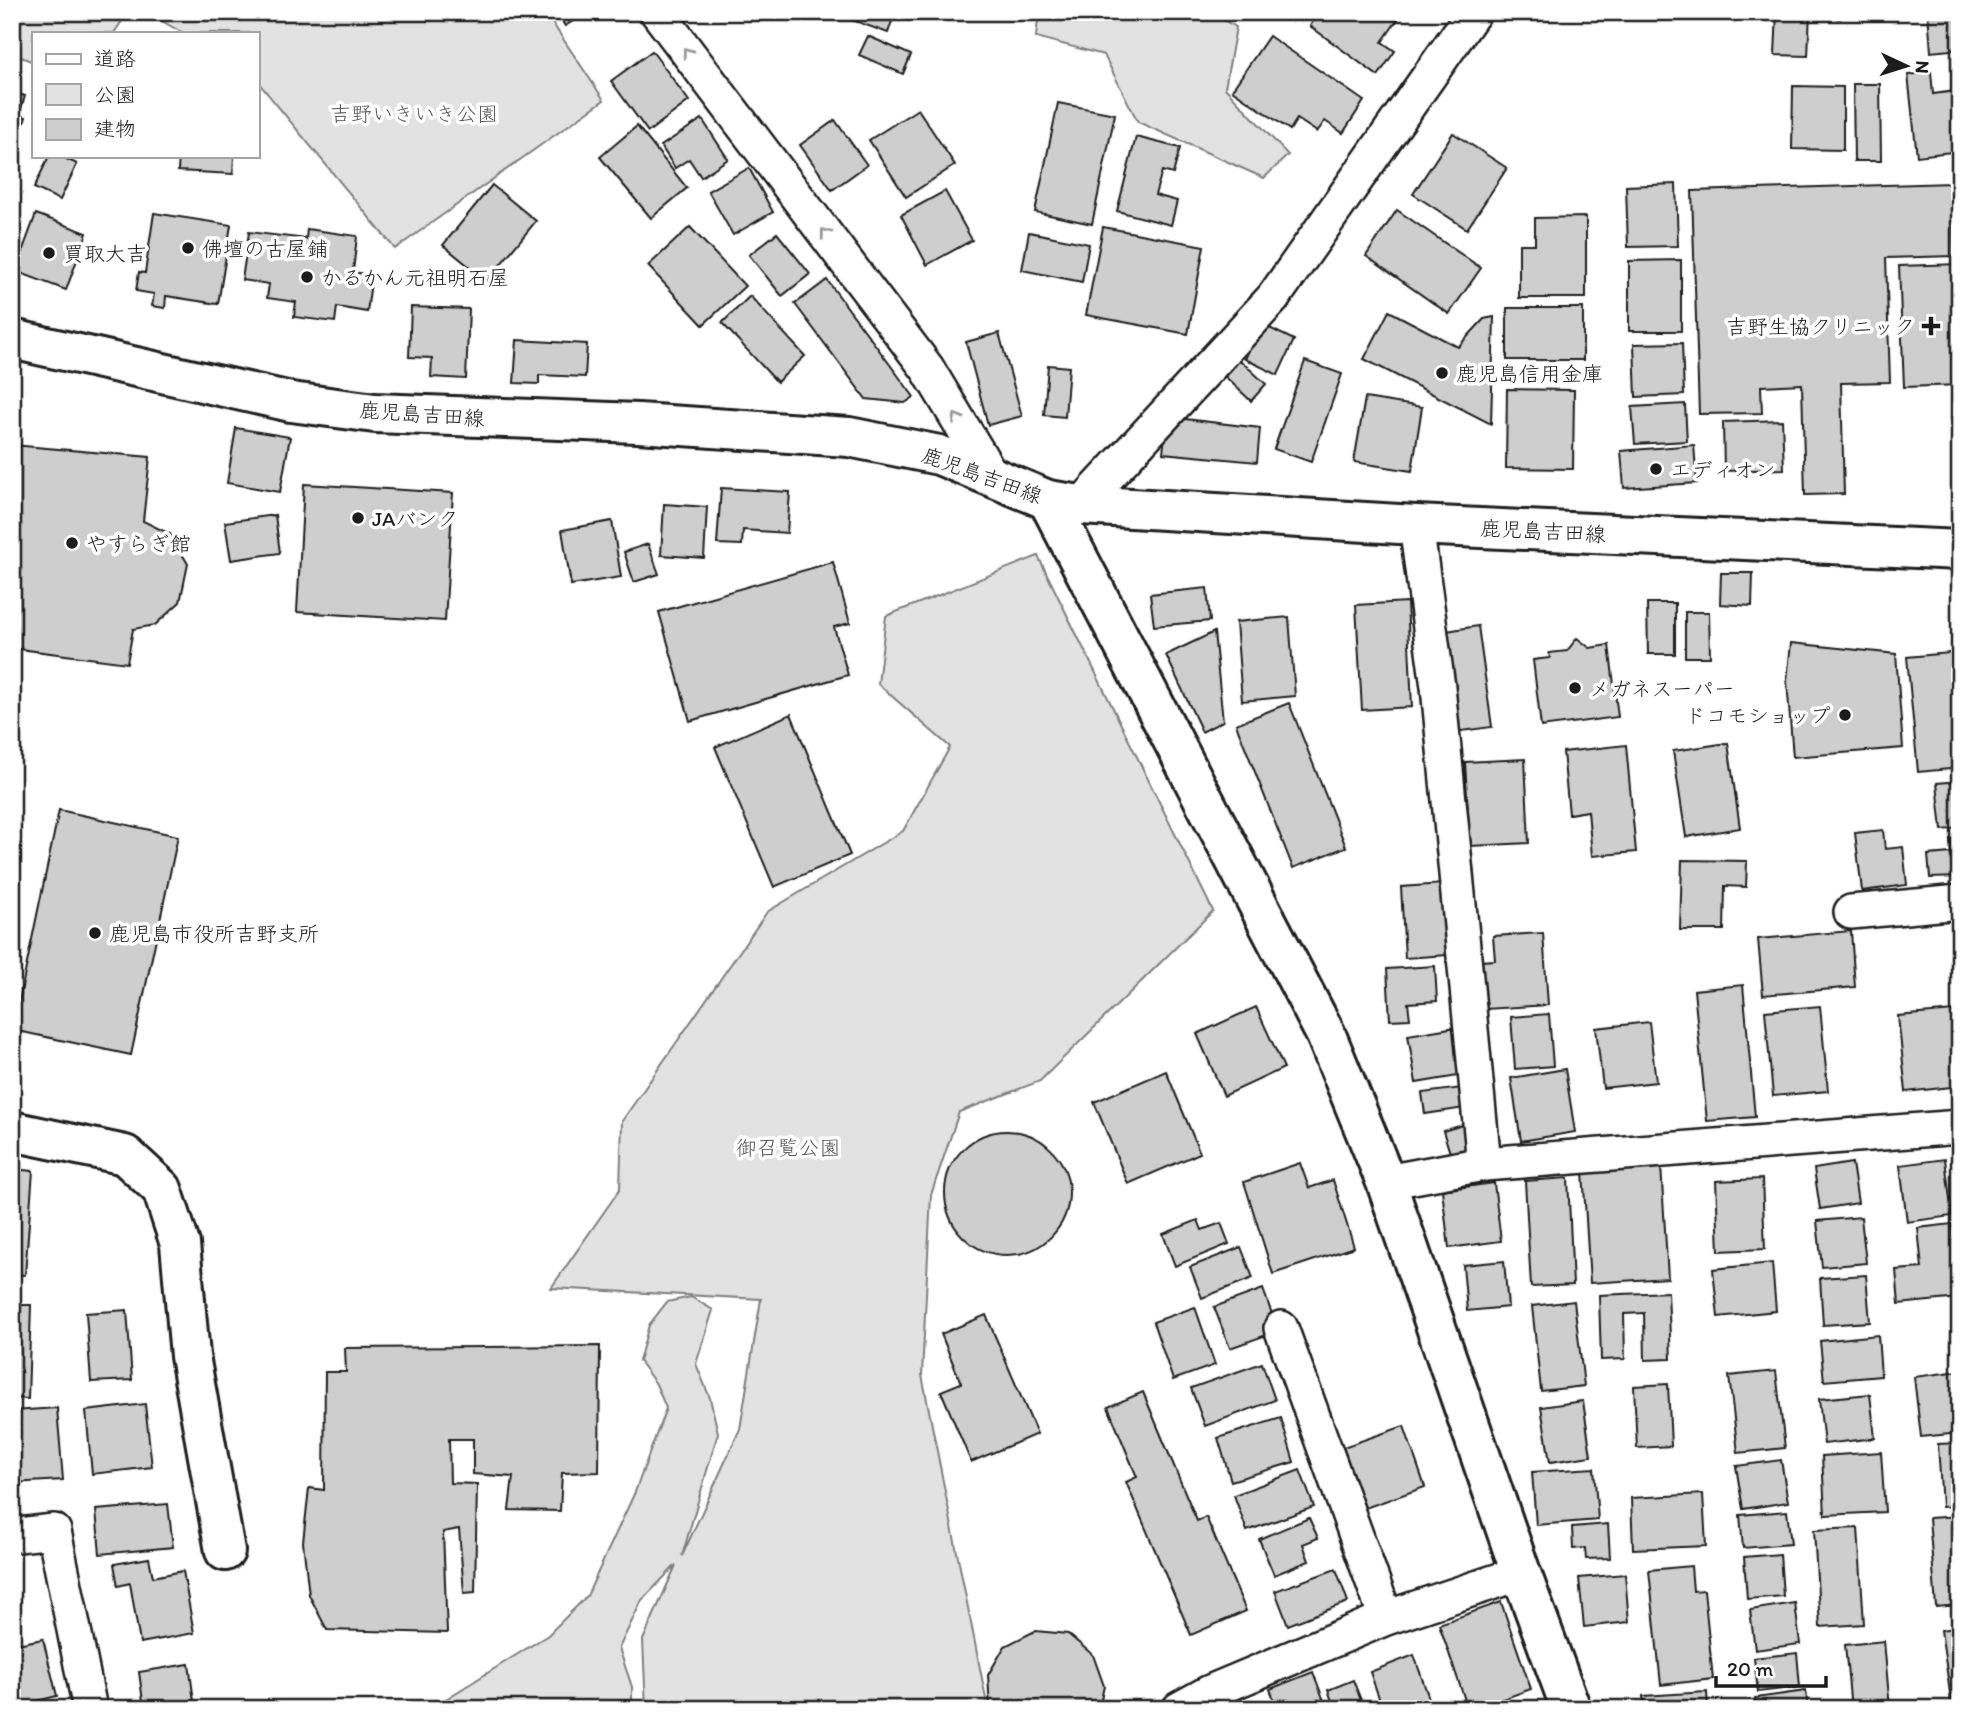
<svg xmlns="http://www.w3.org/2000/svg" width="1972" height="1721" font-family="Itim,'Klee One',sans-serif">
<style>
.green{fill:#e2e2e2;stroke:#7f7f7f;stroke-width:2}
.lines{fill:none;stroke-linecap:round;stroke-linejoin:round}
.stream{stroke:#7a7a7a;stroke-width:10}
.building{fill:#cecece;stroke:#1c1c1c;stroke-width:2}
.street-casing{stroke:#1c1c1c;stroke-width:38}
.secondary-casing{stroke:#1c1c1c;stroke-width:44}
.primary-casing{stroke:#1c1c1c;stroke-width:44}
.street{stroke:#fff;stroke-width:33}
.secondary{stroke:#fff;stroke-width:38}
.primary{stroke:#fff;stroke-width:38}
.oneway{stroke:#999}
.poi-dot{fill:#1c1c1c;stroke:#fff;stroke-width:2.5}
.labels{text-anchor:middle;dominant-baseline:central;stroke-width:7;stroke-linejoin:round;paint-order:stroke}
.park-label{font-size:21px;fill:#575757;stroke:#fff}
.poi-label{font-size:21px;fill:#1c1c1c;stroke:#fff;text-anchor:start}
.street-label{font-size:21px;fill:#1c1c1c;stroke:#fff}
</style>
<rect width="100%" height="100%" fill="#fff"/>
<filter id="ink" filterUnits="userSpaceOnUse"><feTurbulence type="fractalNoise" baseFrequency=".0143" numOctaves="2"/><feDisplacementMap in="SourceGraphic" scale="14" xChannelSelector="R" yChannelSelector="G"/><feConvolveMatrix kernelMatrix="1 2 1 2 8 2 1 2 1" color-interpolation-filters="sRGB"/></filter>
<g filter="url(#ink)">
<!-- green -->
<g class="green">
<polygon points="12,12 128,12 114,33 33,33 33,62 12,53"/>
<polygon points="146,12 545,12 604,100 395,249 257,81 257,33 183,33"/>
<polygon points="1039,12 1209,12 1236,27 1225,88 1288,155 1264,178 1138,122 1104,55 1036,37"/>
<polygon points="1038,556 1213,911 1040,1081 959,1112 931,1195 922,1375 988,1709 646,1709 643,1640 676,1565 642,1600 619,1648 632,1687 632,1709 430,1709 548,1635 587,1596 635,1492 666,1408 656,1384 639,1361 649,1325 667,1302 691,1297 713,1310 696,1364 710,1398 718,1433 682,1556 740,1429 761,1299 551,1288 620,1189 622,1121 767,912 903,831 950,747 878,684 886,616"/>
</g>
<g class="lines">
<!-- stream -->
<polyline class="stream" points="1838,12 1839,15"/>
</g>
<!-- building -->
<g class="building">
<polygon points="556,12 587,12 565,26"/>
<polygon points="839,12 895,12 888,33 838,15"/>
<polygon points="1319,12 1403,12 1382,42 1395,51 1378,76 1310,26"/>
<polygon points="1777,12 1810,12 1808,56 1775,55"/>
<polygon points="1928,12 1960,12 1960,49 1931,52"/>
<polygon points="868,36 911,55 903,74 859,55"/>
<polygon points="1269,36 1364,101 1343,133 1325,121 1317,132 1297,119 1290,130 1232,90"/>
<polygon points="652,51 689,101 648,132 611,81"/>
<polygon points="1931,72 1933,94 1956,91 1960,151 1917,156 1908,75"/>
<polygon points="1853,84 1880,84 1881,161 1854,161"/>
<polygon points="1793,86 1843,87 1843,150 1792,149"/>
<polygon points="12,92 25,96 19,115 26,117 14,154 12,153"/>
<polygon points="1058,103 1115,114 1092,224 1035,212"/>
<polygon points="918,109 955,165 906,197 869,140"/>
<polygon points="702,119 728,159 701,177 689,159 675,168 661,146"/>
<polygon points="835,120 867,165 832,190 800,145"/>
<polygon points="637,126 687,188 651,218 600,157"/>
<polygon points="1453,133 1507,168 1467,229 1413,194"/>
<polygon points="1136,137 1180,148 1173,174 1162,171 1155,195 1177,201 1171,225 1117,211"/>
<polygon points="49,156 60,156 77,164 60,200 34,188"/>
<polygon points="179,156 234,156 233,174 178,171"/>
<polygon points="749,168 773,212 733,235 708,191"/>
<polygon points="1952,183 1954,256 1886,258 1890,382 1841,383 1844,494 1805,495 1802,384 1761,386 1762,413 1699,414 1692,191"/>
<polygon points="1676,184 1678,246 1628,247 1626,186"/>
<polygon points="492,185 536,221 487,281 443,245"/>
<polygon points="945,191 972,240 927,265 901,215"/>
<polygon points="1397,210 1481,268 1449,314 1366,256"/>
<polygon points="154,213 231,225 218,304 166,296 165,308 152,306 154,294 136,291 139,272 145,273"/>
<polygon points="36,214 87,233 66,290 15,271"/>
<polygon points="1586,217 1586,298 1519,298 1519,244 1535,244 1535,218"/>
<polygon points="690,227 745,286 703,325 648,266"/>
<polygon points="1103,227 1204,246 1188,334 1086,315"/>
<polygon points="307,229 357,236 353,272 372,275 367,312 337,307 335,322 294,317 296,302 267,298 269,284 242,280 249,232 306,239"/>
<polygon points="1029,232 1089,244 1082,282 1022,270"/>
<polygon points="777,233 810,274 782,296 749,255"/>
<polygon points="1681,260 1681,331 1629,331 1629,261"/>
<polygon points="1960,264 1960,385 1904,387 1899,266"/>
<polygon points="827,280 914,397 905,403 866,399 795,304"/>
<polygon points="750,296 805,356 777,382 722,323"/>
<polygon points="411,307 469,309 466,379 431,377 432,358 409,357"/>
<rect x="1507" y="308" width="76" height="52"/>
<polygon points="1389,311 1458,347 1484,319 1494,317 1491,424 1364,359"/>
<polygon points="1261,324 1294,340 1278,375 1245,359"/>
<polygon points="999,333 1022,416 988,425 966,342"/>
<polygon points="517,340 587,344 585,377 539,375 539,384 514,383"/>
<polygon points="1682,343 1684,395 1636,397 1634,344"/>
<polygon points="1231,352 1266,384 1251,401 1216,368"/>
<polygon points="1305,361 1342,374 1311,462 1274,449"/>
<polygon points="1048,365 1069,367 1065,417 1044,415"/>
<polygon points="1507,389 1574,390 1573,469 1506,468"/>
<polygon points="1365,398 1422,407 1412,471 1354,462"/>
<polygon points="1685,404 1687,441 1635,444 1632,407"/>
<polygon points="1185,419 1260,428 1257,462 1163,453 1165,435"/>
<polygon points="1782,420 1784,469 1724,471 1723,422"/>
<polygon points="236,428 290,437 280,492 227,483"/>
<polygon points="12,445 150,457 143,521 170,534 188,564 180,602 155,625 133,629 127,663 12,648"/>
<polygon points="1694,445 1697,483 1624,488 1621,451"/>
<polygon points="304,484 453,493 445,621 297,612"/>
<polygon points="721,488 790,492 787,533 743,530 742,545 717,544"/>
<polygon points="664,504 707,507 704,558 661,555"/>
<polygon points="275,515 280,553 231,560 225,522"/>
<polygon points="612,521 621,577 571,585 562,530"/>
<polygon points="648,544 659,574 634,582 624,552"/>
<polygon points="833,562 850,623 834,627 848,675 690,721 659,612"/>
<polygon points="1721,573 1753,573 1752,606 1720,604"/>
<polygon points="1207,588 1210,621 1154,626 1150,594"/>
<polygon points="1407,602 1412,707 1362,710 1356,605"/>
<polygon points="1647,603 1675,603 1675,654 1648,654"/>
<polygon points="1685,612 1709,612 1710,657 1685,657"/>
<polygon points="1289,617 1295,696 1242,701 1236,622"/>
<polygon points="1478,626 1492,727 1454,732 1440,632"/>
<polygon points="1214,632 1223,721 1202,732 1166,655"/>
<polygon points="1577,638 1590,648 1609,645 1618,717 1541,727 1533,660 1550,658 1549,653 1567,651"/>
<polygon points="1791,643 1896,654 1903,748 1793,757 1787,681"/>
<polygon points="1960,652 1960,768 1918,772 1907,657"/>
<polygon points="1289,703 1346,847 1293,868 1236,724"/>
<polygon points="791,714 850,855 774,887 715,747"/>
<polygon points="1728,743 1740,828 1686,837 1673,751"/>
<polygon points="1626,745 1636,852 1592,856 1588,811 1569,814 1563,752"/>
<polygon points="1525,759 1529,843 1470,846 1465,762"/>
<polygon points="1960,781 1960,828 1942,830 1937,783"/>
<polygon points="59,810 178,836 131,1055 13,1030"/>
<polygon points="1883,830 1885,849 1903,847 1907,885 1862,891 1855,833"/>
<polygon points="1950,839 1960,839 1960,877 1930,878 1928,855 1951,853"/>
<polygon points="1682,860 1747,861 1746,887 1725,886 1724,930 1680,930"/>
<polygon points="1443,884 1447,955 1405,958 1401,887"/>
<polygon points="1851,931 1855,987 1763,995 1758,939"/>
<polygon points="1543,933 1548,1005 1485,1009 1481,961 1495,960 1493,936"/>
<polygon points="1435,966 1437,1001 1408,1003 1410,1019 1390,1020 1387,969"/>
<polygon points="1743,985 1755,1117 1707,1121 1694,990"/>
<polygon points="1820,1006 1828,1091 1773,1096 1765,1011"/>
<polygon points="1256,1007 1284,1068 1224,1096 1197,1034"/>
<polygon points="1954,1011 1960,1086 1906,1092 1898,1016"/>
<polygon points="1549,1014 1553,1066 1515,1069 1511,1017"/>
<polygon points="1649,1022 1656,1082 1603,1088 1596,1028"/>
<polygon points="1456,1027 1464,1075 1416,1083 1408,1035"/>
<polygon points="1565,1069 1575,1132 1521,1141 1511,1078"/>
<polygon points="1166,1071 1200,1153 1128,1184 1094,1102"/>
<polygon points="1462,1088 1465,1108 1425,1114 1422,1093"/>
<polygon points="1469,1123 1477,1152 1452,1159 1443,1131"/>
<circle cx="1007" cy="1193" r="62"/>
<polygon points="1945,1159 1952,1216 1907,1222 1900,1165"/>
<polygon points="1300,1163 1309,1188 1333,1180 1354,1247 1273,1274 1244,1182"/>
<polygon points="1852,1163 1858,1203 1820,1209 1814,1169"/>
<polygon points="1661,1166 1668,1278 1590,1283 1583,1171"/>
<polygon points="12,1169 33,1171 25,1275 12,1274"/>
<polygon points="1568,1178 1573,1285 1531,1287 1525,1181"/>
<polygon points="1762,1179 1765,1249 1719,1251 1716,1181"/>
<polygon points="1494,1183 1501,1241 1449,1248 1442,1190"/>
<polygon points="1861,1217 1866,1263 1822,1267 1817,1221"/>
<polygon points="1198,1220 1202,1230 1221,1223 1229,1244 1175,1266 1163,1234"/>
<polygon points="1952,1224 1959,1298 1899,1304 1896,1270 1922,1268 1918,1228"/>
<polygon points="1241,1247 1253,1278 1202,1298 1190,1267"/>
<polygon points="1504,1261 1508,1307 1467,1311 1463,1265"/>
<polygon points="1772,1263 1776,1311 1718,1317 1713,1269"/>
<polygon points="1866,1275 1870,1322 1823,1325 1820,1278"/>
<polygon points="1263,1289 1278,1331 1230,1348 1214,1307"/>
<polygon points="1668,1292 1671,1359 1645,1360 1644,1313 1624,1314 1625,1359 1601,1360 1599,1295"/>
<polygon points="1574,1301 1584,1386 1541,1391 1532,1306"/>
<polygon points="12,1305 31,1305 28,1399 12,1398"/>
<polygon points="1195,1307 1215,1365 1173,1380 1153,1322"/>
<polygon points="127,1310 132,1380 91,1382 86,1313"/>
<polygon points="986,1315 1037,1434 971,1462 941,1391 961,1383 941,1334"/>
<polygon points="1878,1335 1881,1376 1824,1381 1820,1341"/>
<polygon points="600,1346 599,1472 562,1473 560,1511 509,1510 513,1477 473,1474 473,1439 449,1439 450,1483 477,1484 475,1592 464,1593 459,1529 443,1532 447,1633 327,1630 309,1595 303,1542 309,1488 324,1490 325,1372 346,1372 345,1348"/>
<polygon points="1262,1363 1275,1400 1205,1426 1191,1388"/>
<polygon points="1776,1371 1785,1448 1738,1453 1729,1376"/>
<polygon points="1960,1371 1960,1433 1921,1437 1914,1377"/>
<polygon points="1668,1384 1671,1446 1637,1448 1634,1386"/>
<polygon points="1143,1392 1197,1521 1206,1517 1246,1611 1191,1635 1126,1482 1137,1477 1108,1407"/>
<polygon points="1870,1394 1875,1438 1824,1444 1819,1399"/>
<polygon points="1583,1401 1591,1456 1550,1462 1541,1407"/>
<polygon points="145,1404 152,1467 92,1474 86,1411"/>
<polygon points="57,1408 63,1480 12,1483 12,1411"/>
<polygon points="1281,1418 1294,1462 1231,1481 1218,1438"/>
<polygon points="1404,1426 1425,1487 1365,1508 1343,1447"/>
<polygon points="1960,1443 1960,1506 1942,1507 1938,1444"/>
<polygon points="1881,1452 1885,1512 1825,1515 1822,1456"/>
<polygon points="1781,1460 1788,1502 1743,1509 1736,1466"/>
<polygon points="1594,1468 1598,1520 1536,1525 1532,1472"/>
<polygon points="1300,1470 1314,1507 1247,1531 1234,1495"/>
<polygon points="1703,1494 1706,1546 1633,1549 1631,1498"/>
<polygon points="168,1504 173,1547 100,1554 96,1510"/>
<polygon points="1787,1511 1791,1544 1743,1548 1740,1515"/>
<polygon points="1960,1516 1960,1605 1936,1607 1929,1518"/>
<polygon points="1309,1518 1318,1538 1303,1544 1309,1561 1274,1575 1259,1539"/>
<polygon points="1608,1524 1610,1558 1586,1559 1585,1548 1573,1549 1572,1527"/>
<polygon points="1858,1528 1864,1624 1820,1627 1814,1530"/>
<polygon points="1780,1554 1783,1596 1747,1599 1744,1557"/>
<polygon points="149,1558 153,1577 183,1571 194,1633 140,1643 130,1583 118,1586 114,1564"/>
<polygon points="1691,1566 1693,1591 1704,1590 1713,1679 1661,1685 1649,1570"/>
<polygon points="1336,1569 1348,1602 1288,1625 1275,1591"/>
<polygon points="1625,1574 1629,1622 1584,1627 1579,1578"/>
<polygon points="1501,1602 1531,1689 1475,1709 1468,1709 1439,1624"/>
<polygon points="1795,1603 1800,1644 1755,1650 1750,1610"/>
<polygon points="1960,1627 1960,1699 1951,1700 1941,1630"/>
<polygon points="12,1628 17,1644 43,1639 57,1696 12,1707"/>
<polygon points="1035,1631 1068,1634 1093,1655 1104,1686 1099,1709 990,1709 988,1675 1005,1646"/>
<polygon points="1884,1641 1890,1709 1851,1709 1845,1645"/>
<polygon points="1797,1653 1800,1687 1758,1692 1754,1658"/>
<polygon points="1414,1655 1432,1707 1427,1709 1383,1709 1370,1672"/>
<polygon points="189,1664 195,1709 144,1709 139,1672"/>
<polygon points="1313,1672 1327,1709 1278,1709 1270,1689"/>
<polygon points="1353,1680 1362,1703 1348,1709 1335,1709 1328,1690"/>
<polygon points="1806,1691 1808,1709 1756,1709 1755,1698"/>
<polygon points="1707,1692 1708,1709 1644,1709 1643,1696"/>
</g>
<g class="lines">
<!-- street casing -->
<g class="street-casing">
<g id="street">
<polyline points="657,12 927,368 992,476"/>
<polyline points="1081,505 1273,298 1474,12"/>
<polyline points="1416,525 1438,687 1484,1164"/>
<polyline points="1851,912 1960,902"/>
<polyline points="1386,1182 1484,1164 1960,1127"/>
<polyline points="1281,1328 1386,1618"/>
<polyline points="12,1532 18,1535 54,1531 90,1709"/>
<polyline points="1179,1709 1210,1692 1386,1618 1521,1573"/>
</g>
</g>
<!-- secondary casing -->
<g class="secondary-casing">
<g id="secondary">
<polyline points="1048,500 1326,1035 1386,1182 1521,1573 1571,1709"/>
<polyline points="12,1131 125,1155 162,1189 180,1244 190,1356 225,1551"/>
</g>
</g>
<!-- primary casing -->
<g class="primary-casing">
<polyline id="primary" points="12,339 291,402 375,413 638,423 849,437 939,455 1048,500 1081,505 1416,525 1960,550"/>
</g>
<!-- street -->
<use href="#street" class="street"/>
<!-- secondary -->
<use href="#secondary" class="secondary"/>
<!-- primary -->
<use href="#primary" class="primary"/>
</g>
<!-- one-way arrows -->
<defs><path id="oneway-chevron" d="M-2-3.5L2.5 0L-2 3.5" fill="none" stroke-width="1.6" stroke-linecap="round" stroke-linejoin="round" transform="scale(1.75)"/></defs>
<g class="oneway">
<use href="#oneway-chevron" transform="translate(687 52) rotate(-127)"/>
<use href="#oneway-chevron" transform="translate(825 233) rotate(-127)"/>
<use href="#oneway-chevron" transform="translate(957 418) rotate(-121)"/>
</g>
</g>
<!-- markers -->
<g class="poi-dot">
<circle cx="188" cy="248" r="7"/>
<circle cx="49" cy="253" r="7"/>
<circle cx="307" cy="277" r="7"/>
<path d="M1927.5 315.5h7v7h7v7h-7v7h-7v-7h-7v-7h7z"/>
<circle cx="1442" cy="373" r="7"/>
<circle cx="1656" cy="469" r="7"/>
<circle cx="358" cy="518" r="7"/>
<circle cx="72" cy="543" r="7"/>
<circle cx="1575" cy="688" r="7"/>
<circle cx="1845" cy="715" r="7"/>
<circle cx="95" cy="933" r="7"/>
</g>
<g class="labels">
<!-- park labels -->
<g class="park-label">
<text x="414" y="113">吉野いきいき公園</text>
<text x="788" y="1147">御召覧公園</text>
</g>
<!-- poi labels -->
<g class="poi-label">
<text x="202" y="248">佛壇の古屋鋪</text>
<text x="63" y="253">買取大吉</text>
<text x="321" y="277">かるかん元祖明石屋</text>
<text x="1915" y="326" text-anchor="end">吉野生協クリニック</text>
<text x="1456" y="373">鹿児島信用金庫</text>
<text x="1670" y="469">エディオン</text>
<text x="372" y="518">JAバンク</text>
<text x="86" y="543">やすらぎ館</text>
<text x="1589" y="688">メガネスーパー</text>
<text x="1831" y="715" text-anchor="end">ドコモショップ</text>
<text x="109" y="933">鹿児島市役所吉野支所</text>
</g>
<!-- street labels -->
<g class="street-label">
<text transform="translate(422 414) rotate(4)">鹿児島吉田線</text>
<text transform="translate(982 475) rotate(20)">鹿児島吉田線</text>
<text transform="translate(1543 531) rotate(3)">鹿児島吉田線</text>
</g>
</g>
<!-- margin -->
<rect width="1972" height="1721" fill="none" stroke="#fff" stroke-width="42"/>
<rect x="21" y="21" width="1930" height="1679" fill="none" stroke="#1c1c1c" stroke-width="2.5" filter="url(#ink)"/>
<!-- legend -->
<rect x="32" y="32" width="228" height="126" fill="#ffffff" stroke="#a4a4a4" stroke-width="2"/>
<rect x="46" y="54" width="35" height="10" fill="#ffffff" stroke="#a4a4a4" stroke-width="2"/>
<text x="94" y="66" font-size="21" fill="#1c1c1c">道路</text>
<rect x="46" y="84" width="35" height="21" fill="#e2e2e2" stroke="#a4a4a4" stroke-width="2"/>
<text x="94" y="102" font-size="21" fill="#1c1c1c">公園</text>
<rect x="46" y="119" width="35" height="21" fill="#cecece" stroke="#a4a4a4" stroke-width="2"/>
<text x="94" y="136" font-size="21" fill="#1c1c1c">建物</text>
<!-- north arrow -->
<g transform="translate(1906 66) rotate(94)" stroke="#ffffff" stroke-width="5" paint-order="stroke">
<path d="M0-5L12 26L0 18L-12 26Z" fill="#1c1c1c"/>
<text y="-10" font-size="19" font-weight="bold" text-anchor="middle" fill="#1c1c1c">N</text>
</g>
<!-- scale -->
<path d="M1716 1676v10h110v-10" fill="none" stroke="#1c1c1c" stroke-width="3.5"/>
<text x="1727" y="1676" font-size="21" fill="#1c1c1c" stroke="#ffffff" stroke-width="5" paint-order="stroke">20 m</text>
</svg>
